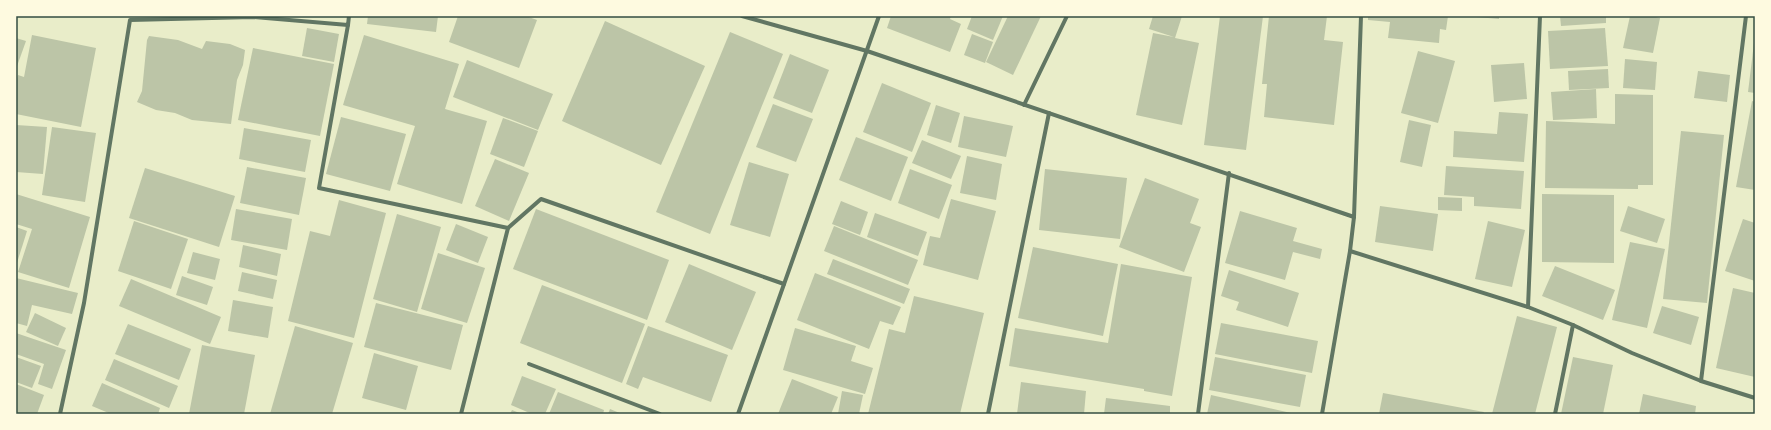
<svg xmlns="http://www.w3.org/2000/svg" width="1771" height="430" font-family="Roboto,sans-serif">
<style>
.building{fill:#bcc5a7}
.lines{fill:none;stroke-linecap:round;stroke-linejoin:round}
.minor{stroke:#617663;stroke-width:4}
.neatline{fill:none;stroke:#344e41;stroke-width:1.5}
</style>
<rect width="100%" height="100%" fill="#e9edc9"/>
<!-- building -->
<g class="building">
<polygon points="368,16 438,16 436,32 367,24"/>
<polygon points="458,16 526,16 537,20 519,68 449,42"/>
<polygon points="891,16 951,16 950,19 961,24 950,52 887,28"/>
<polygon points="972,16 1003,16 993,40 967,29"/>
<polygon points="1008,16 1041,16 1013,75 986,62"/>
<polygon points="1153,16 1182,16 1175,38 1199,43 1182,125 1136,115 1153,33 1174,37 1149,29"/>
<polygon points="1220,16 1263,16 1246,150 1204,145"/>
<polygon points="1269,16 1327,16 1324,40 1343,42 1334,125 1264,117 1267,84 1262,84"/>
<polygon points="1368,16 1448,16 1446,30 1440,29 1439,43 1388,38 1390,22 1368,20"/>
<polygon points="1477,16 1499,16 1499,19 1477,17"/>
<polygon points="1560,16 1606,16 1606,23 1561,26"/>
<polygon points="1630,16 1651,16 1660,18 1653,53 1623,48"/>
<polygon points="605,21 705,66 661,165 562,121"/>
<polygon points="307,28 339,34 334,62 302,56"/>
<polygon points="1605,28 1608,66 1550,69 1548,31"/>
<polygon points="730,32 783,54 710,234 656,212"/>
<polygon points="972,34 993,42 985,63 964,55"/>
<polygon points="32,35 96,48 81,127 16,114 16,85 18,75 24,77"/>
<polygon points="364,35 459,64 445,109 487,121 462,204 397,184 415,126 343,105"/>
<polygon points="149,36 178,40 202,49 206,41 230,44 245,50 243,65 237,80 231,124 192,120 175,113 156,110 137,102 142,91 147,40"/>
<polygon points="16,38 26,41 16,69"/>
<polygon points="1754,43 1755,43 1755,93 1748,92"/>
<polygon points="253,48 334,64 320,136 238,120"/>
<polygon points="1418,51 1455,61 1438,123 1401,113"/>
<polygon points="790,54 829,70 812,113 773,98"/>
<polygon points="1625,59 1657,62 1655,90 1623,88"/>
<polygon points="467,60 553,94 538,130 453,97"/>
<polygon points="1524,63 1527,99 1494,102 1491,65"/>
<polygon points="1608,69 1609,88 1569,90 1568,71"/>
<polygon points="1698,71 1730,75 1727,102 1694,98"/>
<polygon points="882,83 931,103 912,152 863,132"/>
<polygon points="1596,89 1597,118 1553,120 1551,92"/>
<polygon points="1615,94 1653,95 1653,185 1638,185 1638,189 1545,188 1546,121 1615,124"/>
<polygon points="1752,101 1755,102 1755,190 1736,187"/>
<polygon points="773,104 813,119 796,162 756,147"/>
<polygon points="936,105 960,113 951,143 927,135"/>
<polygon points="1499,112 1528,114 1524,162 1453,157 1454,131 1497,134"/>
<polygon points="964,116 1013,126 1006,157 958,147"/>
<polygon points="341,117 406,134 390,191 326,174"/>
<polygon points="503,118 538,131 524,167 490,154"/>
<polygon points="1409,120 1431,125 1422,167 1400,162"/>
<polygon points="16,125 47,127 43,174 16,172"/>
<polygon points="52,127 96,133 85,202 42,195"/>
<polygon points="244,128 311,140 305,172 239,159"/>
<polygon points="1681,131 1724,135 1707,303 1663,299"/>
<polygon points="856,137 908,157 891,201 839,180"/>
<polygon points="922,140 961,156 951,179 912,163"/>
<polygon points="967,156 1002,164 996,200 960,193"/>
<polygon points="495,159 529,173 509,221 475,206"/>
<polygon points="749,162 789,174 770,237 730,225"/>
<polygon points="1446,166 1524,171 1521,209 1474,206 1474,197 1444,195"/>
<polygon points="247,167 306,178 299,215 240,203"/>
<polygon points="145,168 235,196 219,247 129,218"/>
<polygon points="910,169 952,185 939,219 898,203"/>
<polygon points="1045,169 1127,178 1120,239 1039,230"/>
<polygon points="1145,178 1199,199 1190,223 1201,227 1184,272 1119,247"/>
<polygon points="16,194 90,217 69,288 18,272 32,229 16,224"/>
<polygon points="1542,194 1614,195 1614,263 1542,262"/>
<polygon points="1438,197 1462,198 1462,211 1438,210"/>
<polygon points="951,199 996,211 978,280 923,265 930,236 940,238"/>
<polygon points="339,200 386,213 354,338 288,321 310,231 330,236"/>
<polygon points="841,201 868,212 860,235 832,224"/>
<polygon points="1380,206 1438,214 1433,251 1375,242"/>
<polygon points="1628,206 1665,219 1657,243 1620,231"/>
<polygon points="236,209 292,219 287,250 231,240"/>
<polygon points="536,209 669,260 647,320 513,269"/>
<polygon points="1240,211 1297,228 1293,241 1322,249 1320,259 1293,252 1285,280 1225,263"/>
<polygon points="875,213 927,232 918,256 867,237"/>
<polygon points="397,214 441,227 417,312 373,299"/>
<polygon points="1743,219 1755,223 1755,281 1725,271"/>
<polygon points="134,221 188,239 171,289 118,271"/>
<polygon points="1488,221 1525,230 1512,287 1475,279"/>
<polygon points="456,224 488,237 478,263 446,250"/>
<polygon points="834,226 918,260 908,285 824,251"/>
<polygon points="16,227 27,231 16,266"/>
<polygon points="1630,242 1665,249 1647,328 1612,320"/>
<polygon points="243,245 281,254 277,276 239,267"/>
<polygon points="1033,247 1118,264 1103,336 1018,318"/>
<polygon points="193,252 220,259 215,280 187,273"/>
<polygon points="438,253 485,268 467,323 421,309"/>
<polygon points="833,259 910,289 904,304 827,274"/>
<polygon points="689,264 756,292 732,350 665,322"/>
<polygon points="1121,264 1192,277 1172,396 1144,391 1144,389 1009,366 1015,328 1108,343"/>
<polygon points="1555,266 1615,290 1603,320 1542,296"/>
<polygon points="1229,270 1299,293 1288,327 1236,310 1239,302 1221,296"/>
<polygon points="242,272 277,280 273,299 238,291"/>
<polygon points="815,273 901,307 893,325 880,321 869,349 797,320"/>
<polygon points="182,276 213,287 207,305 176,295"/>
<polygon points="16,278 78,293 72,314 32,305 27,326 16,323"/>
<polygon points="131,279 221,317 210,344 119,306"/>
<polygon points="542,285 645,324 622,383 520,343"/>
<polygon points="1733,288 1755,293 1755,377 1716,368"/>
<polygon points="914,296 984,313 960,414 868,414 889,329 905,333"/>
<polygon points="233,300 273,307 268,338 228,331"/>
<polygon points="376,303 463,325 451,370 364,347"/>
<polygon points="1662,306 1699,317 1691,345 1653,333"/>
<polygon points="35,313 66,328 58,346 26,332"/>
<polygon points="1517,316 1557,327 1535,414 1492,414"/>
<polygon points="1221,323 1318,341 1312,373 1215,354"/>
<polygon points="128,324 191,349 179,380 115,354"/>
<polygon points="295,326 353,343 332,414 270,414"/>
<polygon points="648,326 728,355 711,402 643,377 638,389 626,384"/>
<polygon points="795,328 856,346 851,361 873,368 865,394 783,370"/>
<polygon points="16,333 66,350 52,389 38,384 44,364 16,354"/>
<polygon points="202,345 255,355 244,414 189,414"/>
<polygon points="374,353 418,366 406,410 362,398"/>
<polygon points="16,357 41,366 32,388 16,382"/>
<polygon points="1215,357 1306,375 1300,407 1209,390"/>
<polygon points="1573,357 1613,365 1603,414 1561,414"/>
<polygon points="114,359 178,386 169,408 105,380"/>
<polygon points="522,376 556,389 545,414 532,414 511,405"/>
<polygon points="792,379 838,397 831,414 778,414"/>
<polygon points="1021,382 1086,391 1084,414 1017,414"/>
<polygon points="102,383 160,408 158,414 111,414 92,406"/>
<polygon points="16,384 44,395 37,414 16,414"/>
<polygon points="842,391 863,395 859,414 838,414"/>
<polygon points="558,392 604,410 603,414 549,414"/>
<polygon points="1383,393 1484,412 1483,414 1379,414"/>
<polygon points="1643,394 1696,406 1695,414 1639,414"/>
<polygon points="1211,395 1291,413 1291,414 1207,414"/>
<polygon points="1106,398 1170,406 1170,414 1104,414"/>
<polygon points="610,409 622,414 608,414"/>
<polygon points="512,410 522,414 510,414"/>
</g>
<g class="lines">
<!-- minor -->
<g class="minor">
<polyline points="742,16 867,51 1354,217"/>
<polyline points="348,25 319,188 508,228 461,414"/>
<polyline points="1024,105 1067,16"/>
<polyline points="508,228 541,199 784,284"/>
<polyline points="1350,251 1528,307 1573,325 1632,353 1701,381 1755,398"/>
<polyline points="1528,307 1540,16"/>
<polyline points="529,364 660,414"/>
<polyline points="1701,381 1746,16"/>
<polyline points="60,414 84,303 130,20 253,17 348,25 349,16"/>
<polyline points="738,414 879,16"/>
<polyline points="988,414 1049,113"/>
<polyline points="1198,414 1229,173"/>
<polyline points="1322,414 1350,251 1354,217 1361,16"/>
<polyline points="1555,414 1573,325"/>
</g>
</g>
<!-- border -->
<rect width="1771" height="430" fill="none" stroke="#fefae0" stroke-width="34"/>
<rect x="17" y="17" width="1737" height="396" class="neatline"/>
</svg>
